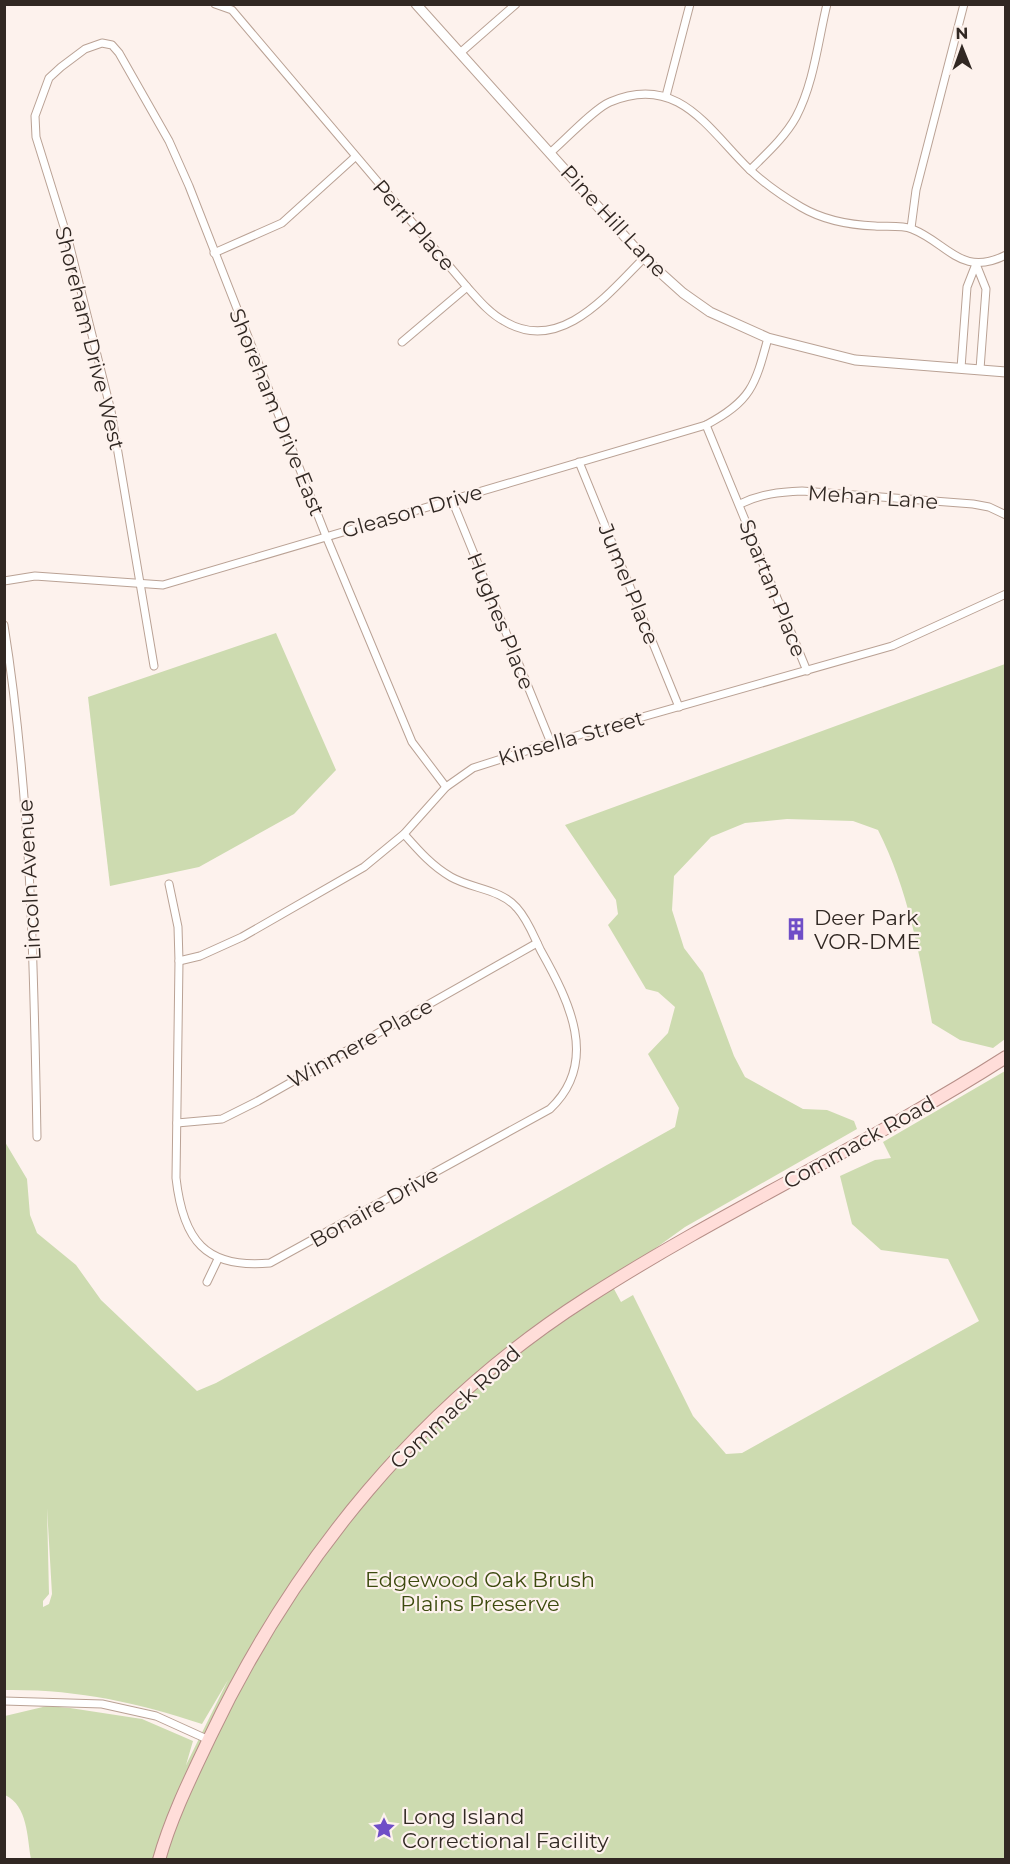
<svg xmlns="http://www.w3.org/2000/svg" width="1010" height="1864" font-family="Montserrat,sans-serif">
<style>
.green{fill:#cddbb0;fill-rule:evenodd}
.lines{fill:none;stroke-linecap:round;stroke-linejoin:round}
.minor-casing{stroke:#baa295;stroke-width:9}
.tertiary-casing{stroke:#baa295;stroke-width:11}
.primary-casing{stroke:#b78f88;stroke-width:14}
.minor{stroke:#fff;stroke-width:7}
.tertiary{stroke:#fff;stroke-width:9}
.primary{stroke:#ffddd9;stroke-width:12}
.labels{text-anchor:middle;dominant-baseline:central;stroke-width:4.5;stroke-linejoin:round;paint-order:stroke}
.street-label{font-size:21px;fill:#312823;stroke:#fdf2ed}
.poi-label{font-size:21px;fill:#312823;stroke:#fdf2ed;text-anchor:start}
.park-label{font-size:21px;fill:#3c4a0e;stroke:#fdf2ed}
</style>
<rect width="100%" height="100%" fill="#fdf2ed"/>
<!-- green -->
<g class="green">
<polygon points="276,633 336,770 294,814 199,867 110,886 88,697"/>
<path d="M1005 664V1039L993 1048 960 1040 932 1023C920 957 909 891 878 830L853 821 787 819 745 823 711 837 674 876 672 910 684 948 703 973 734 1056 745 1077 803 1109 827 1110 854 1121 857 1129 685 1227 614 1278V1289L621 1302 633 1295 693 1416 726 1454 742 1453 979 1321 948 1259 881 1250 852 1224 840 1176 875 1160 891 1158 883 1142 1005 1071V1859H31C27 1837 28 1806 5 1795V1716L47 1706 70 1708 142 1719 193 1741 186 1765 228 1680 202 1724C136 1702 75 1689 5 1690V1142L27 1179 30 1215 37 1233 76 1265 101 1300 197 1391 216 1383 675 1127 679 1108 648 1054 668 1033 675 1007 658 992 646 989 608 925 618 914 616 900 565 825ZM47 1508 52 1594 49 1604 43 1607V1601L49 1594Z"/>
</g>
<g class="lines">
<!-- minor casing -->
<g class="minor-casing">
<g id="minor">
<path d="M215 4 232 10 467 287C478 299 489 313 504 321 560 355 608 294 644 258"/>
<polyline points="460,53 516,4"/>
<polyline points="666,96 690,4"/>
<path d="M551 152C565 140 595 108 610 102 678 73 708 129 749 169 765 184 782 196 801 207 823 220 850 225 875 226 886 227 902 225 912 229 948 243 961 278 1006 255"/>
<path d="M750 170C766 154 785 137 796 117 814 83 818 41 827 4"/>
<polyline points="911,228 916,190 964,4"/>
<polyline points="214,253 282,223 355,157"/>
<polyline points="976,264 986,289 980,369"/>
<polyline points="402,342 467,287"/>
<polyline points="961,368 967,287 976,264"/>
<polyline points="706,425 807,671"/>
<polyline points="579,462 679,707"/>
<polyline points="452,500 551,743"/>
<path d="M740 504C761 494 779 492 802 491L973 504 989 507 1006 515"/>
<path d="M4 581 35 576 163 585 706 425C751 401 755 386 768 338"/>
<path d="M4 625C31 795 34 966 37 1137"/>
<polyline points="154,666 111,411 69,243 36,137 35,116 49,78 61,67 85,49 102,43 112,45 119,53 169,141 189,186 326,536 412,742 446,787"/>
<path d="M169 884 178 927 179 961 176 1178C183 1240 205 1269 270 1263L550 1109C600 1062 569 1001 541 951 534 937 528 920 517 908 501 889 472 889 451 877 432 866 419 851 404 834"/>
<polyline points="179,961 200,956 242,937 364,867 404,834 446,787 473,768 551,743 892,646 1006,594"/>
<polyline points="177,1123 222,1119 258,1101 537,943"/>
<polyline points="207,1282 218,1259"/>
<polyline points="4,1701 102,1704 156,1716 209,1740"/>
</g>
</g>
<!-- tertiary casing -->
<g class="tertiary-casing">
<polyline id="tertiary" points="416,4 644,258 683,293 710,312 768,338 855,360 1006,372"/>
</g>
<!-- primary casing -->
<g class="primary-casing">
<path id="primary" d="M159 1860C171 1817 191 1777 210 1737 294 1560 421 1404 587 1298 722 1211 870 1144 1006 1057"/>
</g>
<!-- minor -->
<use href="#minor" class="minor"/>
<!-- tertiary -->
<use href="#tertiary" class="tertiary"/>
<!-- primary -->
<use href="#primary" class="primary"/>
</g>
<!-- icons -->
<defs>
<g id="building-bare" transform="scale(1.8)"><path d="M-4-6H4V6H1V3H-1V6H-4ZM-2.5-4.3h1.7v1.8h-1.7ZM.8-4.3h1.7v1.8H.8ZM-2.5-1h1.7V.8h-1.7ZM.8-1h1.7V.8H.8Z" fill="#6f4ec7" stroke="#fdf2ed" stroke-width="2.5" paint-order="stroke"/></g>
<g id="sight-bare" transform="scale(1.8)"><path d="M0-6L1.8-2.2L6-1.7L2.9 1.2L3.7 5.4L0 3.3L-3.7 5.4L-2.9 1.2L-6-1.7L-1.8-2.2Z" fill="#6f4ec7" stroke="#fdf2ed" stroke-width="2.5" paint-order="stroke"/></g>
</defs>
<g fill-rule="evenodd">
<use href="#building-bare" x="796" y="929"/>
<use href="#sight-bare" x="384" y="1828"/>
</g>
<g class="labels">
<!-- street labels -->
<g class="street-label">
<text transform="translate(614 221) rotate(47)">Pine Hill Lane</text>
<text transform="translate(414 225) rotate(49)">Perri Place</text>
<text transform="translate(90 338) rotate(76)">Shoreham Drive West</text>
<text transform="translate(277 412) rotate(68)">Shoreham Drive East</text>
<text transform="translate(873 497) rotate(4)">Mehan Lane</text>
<text transform="translate(412 511) rotate(-16)">Gleason Drive</text>
<text transform="translate(629 584) rotate(68)">Jumel Place</text>
<text transform="translate(773 588) rotate(68)">Spartan Place</text>
<text transform="translate(501 621) rotate(68)">Hughes Place</text>
<text transform="translate(571 738) rotate(-16)">Kinsella Street</text>
<text transform="translate(29 880) rotate(-93)">Lincoln Avenue</text>
<text transform="translate(360 1043) rotate(-29)">Winmere Place</text>
<text transform="translate(859 1142) rotate(-29)">Commack Road</text>
<text transform="translate(374 1207) rotate(-29)">Bonaire Drive</text>
<text transform="translate(455 1407) rotate(-43)">Commack Road</text>
</g>
<!-- poi labels -->
<g class="poi-label">
<text x="814" y="917">Deer Park<tspan x="814" dy="24">VOR-DME</tspan></text>
<text x="402" y="1816">Long Island<tspan x="402" dy="24">Correctional Facility</tspan></text>
</g>
<!-- park labels -->
<g class="park-label">
<text x="480" y="1579">Edgewood Oak Brush<tspan x="480" dy="24">Plains Preserve</tspan></text>
</g>
</g>
<!-- border -->
<rect width="1010" height="1864" fill="none" stroke="#312823" stroke-width="12"/>
<!-- north arrow -->
<g transform="translate(962 48) rotate(359)" stroke="#fdf2ed" stroke-width="4.5" paint-order="stroke">
<path d="M0-4.5L10 22L0 15L-10 22Z" fill="#312823"/>
<text y="-9" font-size="16" font-weight="bold" text-anchor="middle" fill="#312823">N</text>
</g>
</svg>
